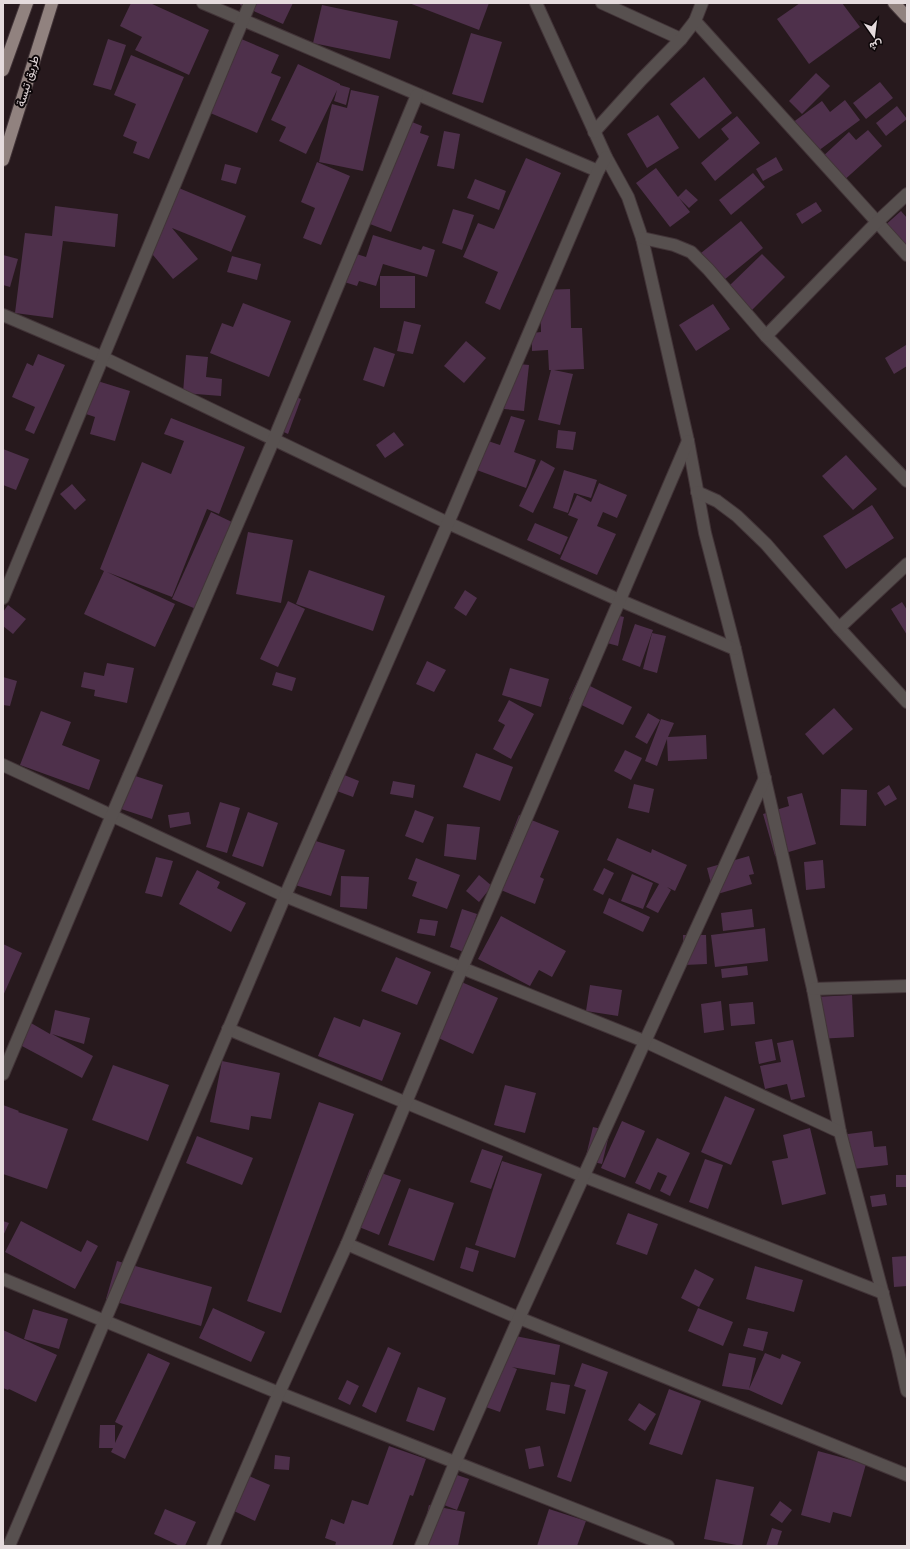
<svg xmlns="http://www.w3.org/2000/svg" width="910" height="1549" font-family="Quicksand,Vazirmatn,sans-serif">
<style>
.building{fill:#4e304b}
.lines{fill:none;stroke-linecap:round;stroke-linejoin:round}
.street-casing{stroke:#423438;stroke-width:14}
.primary-casing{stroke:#423438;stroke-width:14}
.street{stroke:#57504f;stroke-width:12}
.primary{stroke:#91827f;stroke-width:12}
.labels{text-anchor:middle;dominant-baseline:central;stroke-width:4;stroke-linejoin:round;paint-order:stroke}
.street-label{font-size:12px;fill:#e5dbdd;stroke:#0c0608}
</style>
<rect width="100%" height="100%" fill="#27191d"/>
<!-- building -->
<g class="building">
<polygon points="131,3 150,3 209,30 189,75 135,50 142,37 120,26"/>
<polygon points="241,3 293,3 283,24 240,5"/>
<polygon points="409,3 489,3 479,30"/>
<polygon points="800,3 842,3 860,27 809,64 777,19"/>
<polygon points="322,5 398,21 390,59 313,43"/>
<polygon points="471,33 502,42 483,103 452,94"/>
<polygon points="239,38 279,55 271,73 281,77 257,133 208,112"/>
<polygon points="108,39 126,45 111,90 93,85"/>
<polygon points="131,55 184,77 149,159 133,153 137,142 123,136 136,104 114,95"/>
<polygon points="298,64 340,84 340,85 350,88 346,105 334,101 337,90 306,154 279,141 286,127 271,120"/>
<polygon points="816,73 830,86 802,114 789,101"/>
<polygon points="704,77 732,113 699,139 670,104"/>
<polygon points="880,82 893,98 866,119 853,103"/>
<polygon points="351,90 379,96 363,171 319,162 332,104 347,108"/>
<polygon points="845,100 860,120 814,154 792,123 822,101 830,112"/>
<polygon points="897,106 907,119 886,136 876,123"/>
<polygon points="658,115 679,148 647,168 627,134"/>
<polygon points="737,116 760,143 715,181 701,163 729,139 721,129"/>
<polygon points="402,118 422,126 420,133 429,136 391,232 362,221"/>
<polygon points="868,130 882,146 841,183 820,159 849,132 856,140"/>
<polygon points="444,131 460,134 454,169 437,166"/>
<polygon points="776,157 783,170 763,181 756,169"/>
<polygon points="526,158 561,173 500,310 485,303 498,272 463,257 478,223 494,229"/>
<polygon points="317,162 350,176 321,245 303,238 315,208 301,202"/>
<polygon points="225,164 241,168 236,184 221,180"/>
<polygon points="656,168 678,197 686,189 698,200 689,208 679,198 690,212 670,227 636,183"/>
<polygon points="753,173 765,187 731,215 719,200"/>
<polygon points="475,179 506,191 499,210 467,198"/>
<polygon points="174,186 246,216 231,252 172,228 198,259 173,279 143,243 165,225 159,222"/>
<polygon points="816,202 822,211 802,224 796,214"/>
<polygon points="55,206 118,214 115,247 63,241 53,318 15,313 25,233 52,236"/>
<polygon points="453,209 474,215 462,250 442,243"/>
<polygon points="901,211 907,218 907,251 882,228"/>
<polygon points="741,221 763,248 724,280 701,253"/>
<polygon points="373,235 421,250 423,246 435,250 427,277 383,264 376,286 359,281 357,286 338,280 347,251 366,257"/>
<polygon points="762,254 785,277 752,310 729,286"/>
<polygon points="3,255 18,259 10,287 3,285"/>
<polygon points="232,256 261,264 257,280 227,272"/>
<rect x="380" y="276" width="35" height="32"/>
<polygon points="570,289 571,328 582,328 584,369 554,370 573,374 560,425 538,420 551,370 549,370 548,350 532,351 532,333 541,332 540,290"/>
<polygon points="243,303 291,321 269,377 210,353 222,323 233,327"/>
<polygon points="713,304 730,329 696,351 679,325"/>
<polygon points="404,321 421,325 413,354 397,351"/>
<polygon points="466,341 486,358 464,383 444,366"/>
<polygon points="906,345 907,366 894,374 885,358"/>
<polygon points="374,347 395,354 384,387 363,380"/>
<polygon points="38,354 65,365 34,434 25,430 35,407 12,397 27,363 33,366"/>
<polygon points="186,355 208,357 206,377 222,379 221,396 183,393"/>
<polygon points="509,363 529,365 524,411 504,409"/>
<polygon points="91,379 130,391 115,441 90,434 95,417 80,412"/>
<polygon points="288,393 301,399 288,434 275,428"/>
<polygon points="511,416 525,420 514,452 536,460 526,488 474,469 485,440 500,445"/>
<polygon points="171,418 245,447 219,514 207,509 172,597 107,572 175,604 155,647 84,614 104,571 100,569 142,462 171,474 184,441 164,434"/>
<polygon points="558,430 576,432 573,450 556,448"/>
<polygon points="394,432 404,445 385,458 376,445"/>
<polygon points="3,449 29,459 16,490 3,485"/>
<polygon points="846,455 877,489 853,510 822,476"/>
<polygon points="541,460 555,468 533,513 519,506"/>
<polygon points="564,470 597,480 591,498 574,493 568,513 553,508"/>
<polygon points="599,483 627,495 617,518 603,512 597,526 616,534 597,575 560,559 578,519 568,515 577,495 591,502"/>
<polygon points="72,484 86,500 75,510 60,494"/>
<polygon points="872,505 894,538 846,569 823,536"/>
<polygon points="211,512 234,523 196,609 172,599"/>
<polygon points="535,523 568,537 560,555 527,540"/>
<polygon points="248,532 293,540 281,603 236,594"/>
<polygon points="309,570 385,596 373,631 296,604"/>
<polygon points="465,590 477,598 466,616 454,608"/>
<polygon points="288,601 305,609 278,667 260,659"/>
<polygon points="902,602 907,610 907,635 891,609"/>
<polygon points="8,605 26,619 13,634 3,626 3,612"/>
<polygon points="607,613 624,617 618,646 600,641"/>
<polygon points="635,624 653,630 640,667 622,660"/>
<polygon points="652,633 666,636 657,673 643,669"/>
<polygon points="427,661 446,670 434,692 416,684"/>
<polygon points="107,663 134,668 127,703 94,696 95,690 81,687 84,672 104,676"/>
<polygon points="510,668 549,679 541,707 502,695"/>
<polygon points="276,672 296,678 292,691 272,685"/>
<polygon points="3,677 17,681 10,706 3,705"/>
<polygon points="578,680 632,707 623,725 569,699"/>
<polygon points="509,700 534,714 511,759 493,749 505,725 498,721"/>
<polygon points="834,708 853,729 823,755 805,734"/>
<polygon points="41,711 71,722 62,745 100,760 89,790 20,765"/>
<polygon points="648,713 660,720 647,744 635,737"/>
<polygon points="661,719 674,723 668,737 706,735 707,759 668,761 667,739 657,766 645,761"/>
<polygon points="625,750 642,758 631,780 614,771"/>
<polygon points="476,753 513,767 500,801 463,787"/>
<polygon points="332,770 359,781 353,797 326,787"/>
<polygon points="123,772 163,785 152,819 112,806"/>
<polygon points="393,781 415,785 413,798 390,794"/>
<polygon points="634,784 654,789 649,813 628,808"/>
<polygon points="889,785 897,799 885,806 877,793"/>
<polygon points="841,789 867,790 866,826 840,825"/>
<polygon points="802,793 816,844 775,856 763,814 789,806 787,797"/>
<polygon points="220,802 240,808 227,853 206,847"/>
<polygon points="415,810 434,817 423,843 405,836"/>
<polygon points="189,812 191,824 170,828 168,815"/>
<polygon points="248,812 278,823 263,867 232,856"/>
<polygon points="519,815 559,831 540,877 544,879 535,904 496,888 509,856 504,854"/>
<polygon points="447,824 480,827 476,860 444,856"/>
<polygon points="306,838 345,850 331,896 292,884"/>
<polygon points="617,838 651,853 652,849 687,865 675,891 667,887 671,890 658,913 646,907 659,884 607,860"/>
<polygon points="749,856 754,874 749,875 752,884 714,895 707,868"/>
<polygon points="156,857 173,861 162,897 145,893"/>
<polygon points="416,858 460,875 447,909 412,896 417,882 408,879"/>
<polygon points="823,860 825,888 806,890 804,862"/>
<polygon points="604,868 614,873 603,895 593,890"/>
<polygon points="197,870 220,882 217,888 246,903 231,932 179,904"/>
<polygon points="632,874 653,883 643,909 621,901"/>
<polygon points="479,875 492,886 479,902 466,891"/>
<polygon points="341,876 369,877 367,909 340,907"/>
<polygon points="609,898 650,917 643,932 603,913"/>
<polygon points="462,909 477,914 464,952 450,947"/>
<polygon points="752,909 754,927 723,931 721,913"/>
<polygon points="501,916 566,951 552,977 539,970 530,986 478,959"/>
<polygon points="420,919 438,921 435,936 417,933"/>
<polygon points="765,928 768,961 715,967 711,935"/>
<polygon points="683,935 706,935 707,964 684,965"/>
<polygon points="3,944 22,953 3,996"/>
<polygon points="396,957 431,972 417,1005 381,991"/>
<polygon points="747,966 748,975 722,978 721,969"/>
<polygon points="457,980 498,998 473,1054 432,1035"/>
<polygon points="590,985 622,990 618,1016 586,1011"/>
<polygon points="852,995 854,1037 817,1039 815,997"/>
<polygon points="721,1001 724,1030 704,1033 701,1004"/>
<polygon points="753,1002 755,1024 731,1026 729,1004"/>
<polygon points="55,1010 90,1018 84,1044 52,1034 93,1056 82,1078 20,1045 31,1023 50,1034"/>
<polygon points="334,1017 360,1027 363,1019 401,1033 382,1081 318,1056"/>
<polygon points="772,1039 776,1060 759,1064 755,1042"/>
<polygon points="793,1040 805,1097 791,1100 787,1084 765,1089 760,1066 781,1062 777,1043"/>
<polygon points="222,1061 280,1073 271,1119 251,1116 249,1130 210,1122"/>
<polygon points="113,1065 169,1085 148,1141 92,1120"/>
<polygon points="505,1085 536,1093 525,1133 494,1125"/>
<polygon points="725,1096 755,1109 731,1165 701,1152"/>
<polygon points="319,1102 354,1114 281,1313 247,1301"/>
<polygon points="3,1105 19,1111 18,1112 68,1129 47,1189 3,1174"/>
<polygon points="622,1121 645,1131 625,1178 601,1168"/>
<polygon points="593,1127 610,1131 602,1164 585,1160"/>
<polygon points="810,1128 826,1194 782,1205 772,1161 788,1158 783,1135"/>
<polygon points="872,1131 874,1147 886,1146 888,1165 844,1170 840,1135"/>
<polygon points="197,1136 253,1158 242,1185 186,1163"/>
<polygon points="657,1138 690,1153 670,1196 660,1191 667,1176 658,1172 650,1190 635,1183"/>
<polygon points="482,1149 503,1156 491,1189 470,1182"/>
<polygon points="705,1159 723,1165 708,1209 689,1202"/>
<polygon points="502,1161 542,1174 515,1258 475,1245"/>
<polygon points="370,1169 401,1180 379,1235 349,1223"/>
<rect x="896" y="1175" width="11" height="12"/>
<polygon points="409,1188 454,1203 434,1261 388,1245"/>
<polygon points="885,1194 887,1205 872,1207 870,1196"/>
<polygon points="628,1213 658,1224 647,1255 616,1244"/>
<polygon points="3,1221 9,1223 3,1236"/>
<polygon points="21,1221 81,1252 87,1240 98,1246 75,1289 5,1252"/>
<polygon points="466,1247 479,1251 473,1272 460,1268"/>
<polygon points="907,1256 907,1286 894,1287 892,1257"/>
<polygon points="117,1261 212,1287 201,1326 106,1299"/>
<polygon points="755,1266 803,1280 794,1312 746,1299"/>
<polygon points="695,1269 714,1279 699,1307 681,1298"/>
<polygon points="213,1308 265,1332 251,1362 199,1338"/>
<polygon points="698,1308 733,1322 723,1346 688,1331"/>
<polygon points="33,1309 68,1319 59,1349 24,1339"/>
<polygon points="748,1328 768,1332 763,1351 743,1346"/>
<polygon points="3,1330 57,1355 36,1402 9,1389 8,1390 3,1388"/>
<polygon points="505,1334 560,1345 555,1375 512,1367 517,1369 500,1412 480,1405"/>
<polygon points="388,1347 401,1353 376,1413 362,1406"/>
<polygon points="148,1353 170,1363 125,1459 111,1452 113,1448 99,1448 100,1425 115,1425 115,1443 123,1426 115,1422"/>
<polygon points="729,1353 756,1358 749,1389 765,1353 780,1359 782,1354 801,1362 782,1405 749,1390 722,1386"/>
<polygon points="582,1363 608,1372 571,1482 557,1477 586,1390 574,1386"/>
<polygon points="347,1380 359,1386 350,1405 338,1399"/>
<polygon points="551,1382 570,1385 565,1414 546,1410"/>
<polygon points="418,1387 446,1398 434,1431 406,1421"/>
<polygon points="669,1389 701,1401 682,1455 649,1444"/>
<polygon points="639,1403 656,1414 645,1431 628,1420"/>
<polygon points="389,1446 426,1459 413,1496 410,1495 392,1546 335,1546 336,1542 325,1538 331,1519 344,1524 352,1500 368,1505"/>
<polygon points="540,1446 544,1466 529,1469 525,1449"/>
<polygon points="818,1451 866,1464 851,1517 833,1512 830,1523 801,1515"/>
<polygon points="275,1455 290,1457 289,1470 274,1469"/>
<polygon points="448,1472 469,1479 457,1510 436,1502"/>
<polygon points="249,1476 270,1485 255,1521 234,1511"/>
<polygon points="716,1479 754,1487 742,1546 704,1539"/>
<polygon points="780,1501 792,1510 782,1523 770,1515"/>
<polygon points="429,1505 465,1512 458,1546 420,1546"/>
<polygon points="165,1509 196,1522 185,1546 180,1546 154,1534"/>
<polygon points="549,1509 586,1521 577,1546 537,1546"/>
<polygon points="772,1528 782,1531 777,1546 766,1546"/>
</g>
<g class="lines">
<!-- street casing -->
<g class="street-casing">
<g id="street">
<polyline points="203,3 598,171"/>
<polyline points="536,3 606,157 628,197 642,238 688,441 705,533 735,649 813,989 840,1132 898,1351 907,1391"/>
<polyline points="602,3 681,39"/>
<polyline points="695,21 907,255"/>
<polyline points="594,132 641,80 681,39 695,21 702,3"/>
<polyline points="642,238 674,245 691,252 708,269 766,336 907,481"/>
<polyline points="3,315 104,358 448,523 619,600 735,649"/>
<polyline points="766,336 877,222 907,194"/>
<polyline points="697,492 717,501 737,516 766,544 839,628 907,702"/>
<polyline points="3,598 250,3"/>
<polyline points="839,628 907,564"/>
<polyline points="3,765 285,896 462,968 644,1041 840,1132"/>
<polyline points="813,989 907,986"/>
<polyline points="228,1029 583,1176 883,1293"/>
<polyline points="3,1074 112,815 274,439 417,95"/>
<polyline points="347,1244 519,1318 907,1475"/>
<polyline points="3,1279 279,1393 668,1546"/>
<polyline points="9,1546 285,896 448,523 598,171 606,157"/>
<polyline points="213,1546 279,1393 347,1244 462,968 688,441"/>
<polyline points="421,1546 455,1463 519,1318 765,778"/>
</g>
</g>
<!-- primary casing -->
<g class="primary-casing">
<g id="primary">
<polyline points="894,3 907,17"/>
<polyline points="3,70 27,3"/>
<polyline points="3,160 52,3"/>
</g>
</g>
<!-- street -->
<use href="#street" class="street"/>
<!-- primary -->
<use href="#primary" class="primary"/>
</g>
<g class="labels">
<!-- street labels -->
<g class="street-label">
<text transform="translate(27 81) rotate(-73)">طريق تبسة</text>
</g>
</g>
<!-- border -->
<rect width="910" height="1549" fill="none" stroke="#e5dbdd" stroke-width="8"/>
<!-- north arrow -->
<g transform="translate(874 36) rotate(166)" stroke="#0c0608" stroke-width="3" paint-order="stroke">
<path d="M0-3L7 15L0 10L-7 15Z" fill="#e5dbdd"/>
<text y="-6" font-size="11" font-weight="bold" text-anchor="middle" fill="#e5dbdd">ش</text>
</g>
</svg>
